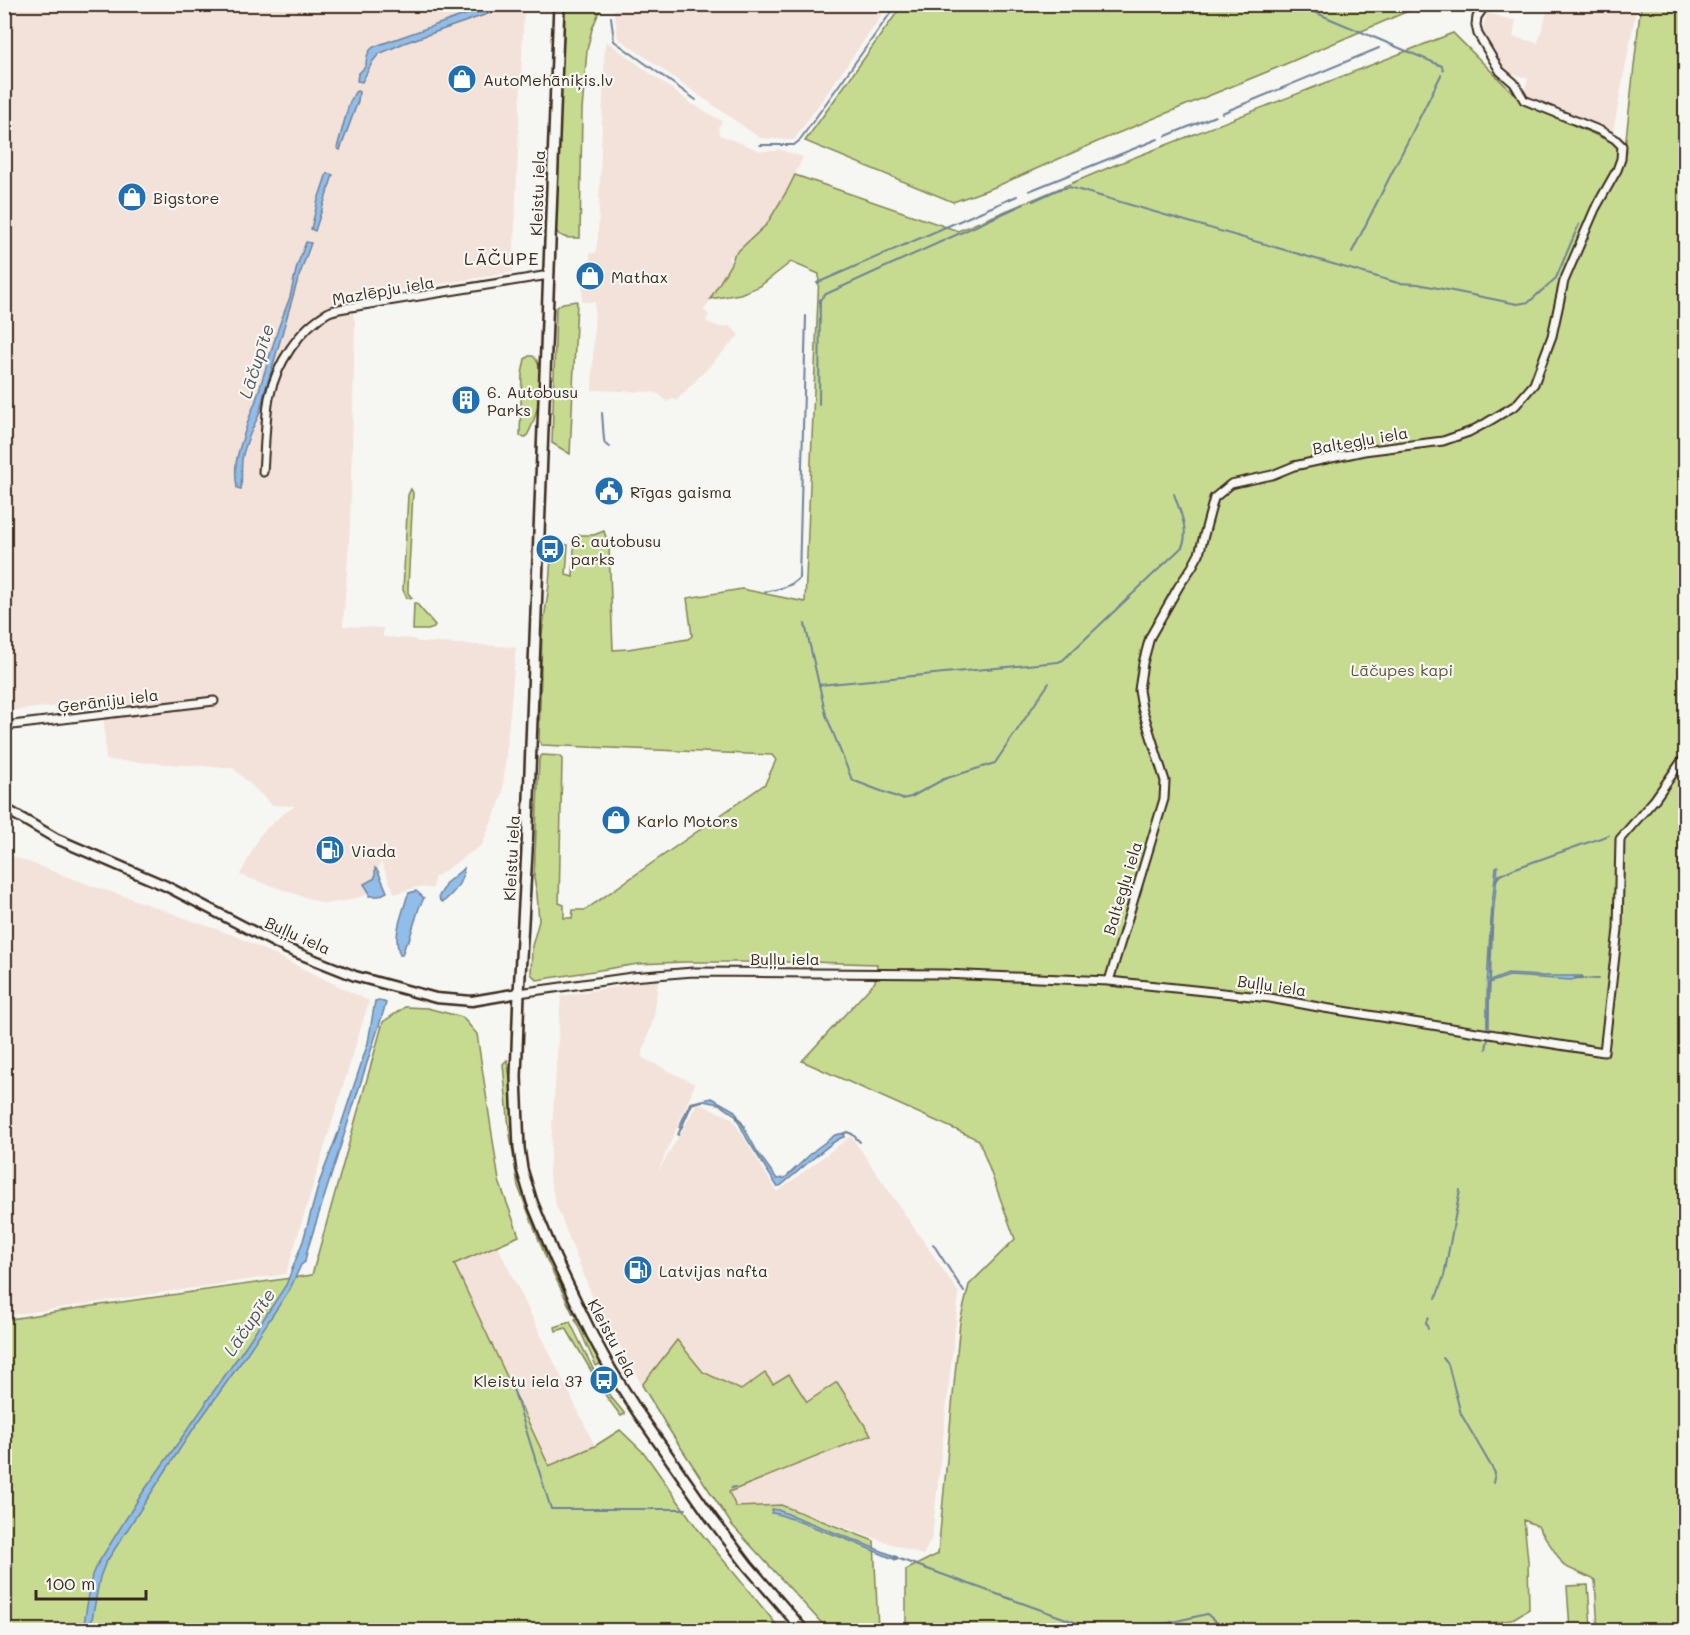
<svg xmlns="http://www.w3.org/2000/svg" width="1690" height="1635" font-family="Mali,sans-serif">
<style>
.built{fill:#f3e2da}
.green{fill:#c7db90;stroke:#818257;stroke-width:1.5}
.water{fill:#90bdea;stroke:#6e8298;stroke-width:1.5}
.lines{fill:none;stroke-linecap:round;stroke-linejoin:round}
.stream{stroke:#6e8298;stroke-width:2}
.minor-casing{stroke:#3b2a1e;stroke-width:11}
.tertiary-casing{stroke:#3b2a1e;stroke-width:13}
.secondary-casing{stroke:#3b2a1e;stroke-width:14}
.minor{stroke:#f6f6f2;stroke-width:7}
.tertiary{stroke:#f6f6f2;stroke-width:8}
.secondary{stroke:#f6f6f2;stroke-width:9}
.labels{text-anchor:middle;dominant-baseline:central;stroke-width:4.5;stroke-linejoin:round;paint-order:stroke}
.poi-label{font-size:16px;fill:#3b2a1e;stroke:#f6f6f2;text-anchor:start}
.street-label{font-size:16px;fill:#3b2a1e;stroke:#f6f6f2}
.park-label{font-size:16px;fill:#5e563a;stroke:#f6f6f2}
.neighbourhood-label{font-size:18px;letter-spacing:1.5px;fill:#3b2a1e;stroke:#f6f6f2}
.water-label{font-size:18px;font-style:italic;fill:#54565b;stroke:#f6f6f2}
</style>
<rect width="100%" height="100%" fill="#f6f6f2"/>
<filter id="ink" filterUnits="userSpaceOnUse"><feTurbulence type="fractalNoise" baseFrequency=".0167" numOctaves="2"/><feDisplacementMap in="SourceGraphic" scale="12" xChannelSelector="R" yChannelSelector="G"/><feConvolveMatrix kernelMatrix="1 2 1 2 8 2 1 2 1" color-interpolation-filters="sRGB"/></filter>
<g filter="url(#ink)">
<!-- built -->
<g class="built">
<polygon points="4,5 524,5 513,272 349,299 355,322 350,527 343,626 383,628 383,637 413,639 419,642 516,647 502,797 482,845 434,878 433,888 416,887 395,894 381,862 366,895 345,901 325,904 240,875 260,835 279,817 295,806 272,805 233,768 106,760 103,702 5,711 4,71 11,58 5,53"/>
<polygon points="613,5 613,4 889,5 794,140 760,138 618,38"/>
<polygon points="1549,5 1637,5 1613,132 1524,95 1528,78 1502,71 1482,30 1487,13 1516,21 1513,37 1538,43"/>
<polygon points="605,42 609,43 692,104 722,121 719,126 718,126 719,135 761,151 776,151 777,149 803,157 788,189 767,224 734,255 727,258 733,262 704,310 709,315 706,320 707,322 720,327 730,326 739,335 676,401 673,398 667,402 659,394 652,392 592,390 595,302 582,302 583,271 589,271 589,269 594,268 594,271 596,270 597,266 592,266 592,263 590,263 590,253 596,253 598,235"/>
<polygon points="4,853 98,888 127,897 238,937 369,1001 286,1274 5,1316"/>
<polygon points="637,981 658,981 654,1017 641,1057 695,1084 658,1172 698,1103 732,1118 777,1192 851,1136 959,1293 932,1537 923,1555 781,1505 736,1507 728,1492 870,1435 773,1385 766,1374 741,1390 702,1372 677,1340 642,1385 593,1298 556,1205 549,1175 561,996 628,985 628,983 637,983"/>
<polygon points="497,1245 595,1446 549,1466 453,1263"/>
</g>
<!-- green -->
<g class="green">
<polygon points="903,4 1422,4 1422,5 1274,69 1106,138 995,187 953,202 805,141"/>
<path d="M565 5H602L592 29 587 50 582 110 580 238C569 238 560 239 555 229Z"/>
<polygon points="1642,5 1685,5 1685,1630 1598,1630 1595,1580 1564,1566 1538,1526 1524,1520 1528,1561 1529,1609 1511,1620 1490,1623 1485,1630 906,1630 906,1570 938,1554 960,1322 969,1285 1015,1239 979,1140 802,1061 875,982 877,964 808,962 683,962 638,964 537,980 531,974 532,946 539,921 537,894 534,878 539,759 542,755 559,756 562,759 559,903 564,905 564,918 572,918 573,910 585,910 765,784 776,760 772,755 542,745 539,741 542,634 549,585 552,543 568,545 566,575 573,577 574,549 578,535 594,535 604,531 609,547 613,650 628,649 688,639 692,636 687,598 742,589 805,602 819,274 791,262 760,286 740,294 710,299 732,262 734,255 767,224 788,189 795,175 958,231 1115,165 1453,33 1523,103 1625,148 1640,12"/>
<polygon points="577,301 570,454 552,443 556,308 563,303"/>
<path d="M529 356H533C549 370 537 421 526 437L520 436 522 374 525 359Z"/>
<polygon points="411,489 413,493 408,587 408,593 412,598 407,598 403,590 408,495"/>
<polygon points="414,603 416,603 435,625 434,628 428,630 413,630"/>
<polygon points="405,1007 427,1008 462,1017 477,1034 499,1181 519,1236 454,1264 549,1466 595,1446 620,1430 645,1454 697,1528 781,1630 5,1630 5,1320 79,1308 312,1275 383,1022"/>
<polygon points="507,1060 511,1083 512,1126 516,1160 531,1210 575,1312 573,1314 546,1258 518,1186 509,1128 503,1064"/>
<polygon points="578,1317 593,1345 600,1364 596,1366 575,1319"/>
<polygon points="570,1322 601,1385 625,1414 621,1416 606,1396 566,1328 556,1331 555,1327"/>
<polygon points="677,1340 703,1372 741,1390 765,1373 773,1384 789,1374 807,1402 837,1382 871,1435 729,1492 736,1507 781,1505 874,1541 878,1630 828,1630 732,1525 668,1428 642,1385"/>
<polygon points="1588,1585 1591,1628 1570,1630 1567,1586"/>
</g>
<!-- water -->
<g class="water">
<path d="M504 5H506V7H500L493 12 404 43 379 54 373 61 362 82 357 81 358 74 366 66C366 58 367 52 373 47L470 13 491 10Z"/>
<polygon points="357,91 359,92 358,101 340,150 337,148 349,104 355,92"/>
<polygon points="327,173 333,175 315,231 311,229 318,200"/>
<path d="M306 242 311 243 298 279 268 382C262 395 263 408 257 419 251 431 244 446 242 460 241 469 242 479 241 489L237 488C233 464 238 453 245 431 248 421 251 412 255 403L279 326 290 297 297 266Z"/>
<path d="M1498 866 1490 947V981L1508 974 1540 976H1582L1583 977 1571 980 1509 976 1489 983V1030H1487C1486 975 1490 921 1496 867Z"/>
<polygon points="375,868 378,871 387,892 379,896 369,896 369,892 364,884 375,878"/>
<path d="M464 868C462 883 455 892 443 902L440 901 439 896 444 888 445 884Z"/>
<path d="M416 891 424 898 419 908 409 940 406 943 402 955H400C392 935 402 916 407 897L409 893Z"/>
<polygon points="379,1000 386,1003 382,1016 307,1251 305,1262 301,1265 290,1289 244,1358 187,1438 105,1564 100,1577 90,1630 83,1630 92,1575 95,1568 141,1495 205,1405 206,1402 243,1350 286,1285 303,1241 319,1183 341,1125 368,1043 375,1001"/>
<path d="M712 1098 735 1111 758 1153 777 1179 785 1178 816 1149 835 1135 845 1133 844 1137C833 1138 793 1177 780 1186H777L747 1139 735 1115 719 1104 703 1101 692 1104 681 1129 679 1127 690 1103Z"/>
<polygon points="772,1509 778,1510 897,1557 896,1560 843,1538 778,1514 771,1513"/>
</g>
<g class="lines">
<!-- stream -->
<g class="stream">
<polyline points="1295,4 1442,66 1443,70"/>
<polyline points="611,17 614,41 696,100"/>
<polyline points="1222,113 1379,48"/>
<polyline points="1166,136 1215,116"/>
<polyline points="760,145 794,145 799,141 897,4"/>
<polyline points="1029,191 1158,139"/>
<polyline points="1033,201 1057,190 1069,187 1398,283 1418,284 1517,304 1529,302 1556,278 1579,224"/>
<polyline points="1352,252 1441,75"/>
<polyline points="817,283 1017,196"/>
<polyline points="819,405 820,300 824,295 1024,204"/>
<polyline points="602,413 604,440 605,444 610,447"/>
<path d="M765 592C777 589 790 588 799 578L806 316"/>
<polyline points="805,624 826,715 852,780 902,799 911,797 944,779 995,763 1049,683"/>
<path d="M819 685 1058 662 1063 660 1182 547C1190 531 1179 509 1174 494"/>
<polyline points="1495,881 1500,875 1513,869 1609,835"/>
<polyline points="1575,978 1599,979"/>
<polyline points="1488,1025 1493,910"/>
<polyline points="1486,1049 1488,1039"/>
<polyline points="736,1115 744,1126"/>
<polyline points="843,1134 847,1132 852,1134 860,1142"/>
<polyline points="678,1135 691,1105"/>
<polyline points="933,1244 964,1292"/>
<polyline points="1436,1298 1444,1276 1460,1190"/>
<polyline points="1428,1329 1426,1322 1428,1318"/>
<polyline points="1443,1358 1448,1364 1461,1414 1495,1473 1493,1483"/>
<polyline points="511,1382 551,1509 686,1509"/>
<polyline points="731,1488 735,1487"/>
<polyline points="894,1557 1097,1630"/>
<polyline points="1118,1630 1168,1623 1207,1614 1225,1630"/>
</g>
<!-- minor casing -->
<g class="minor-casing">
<g id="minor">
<path d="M263 472C265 448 265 421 269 398 276 365 299 328 329 312 336 309 344 308 351 307L549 275"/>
<polyline points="4,726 214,701"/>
<polyline points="1109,981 1164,799 1165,781 1142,708 1139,690 1143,663 1150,637 1179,586 1192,567 1199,554 1214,498 1231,484 1272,475 1294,466 1364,451 1443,441 1469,432 1486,423 1516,405 1534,384 1552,336 1564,281 1595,209 1617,170 1621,159 1622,146 1615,139 1601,131 1524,100 1514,83 1500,71 1478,34 1476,25 1477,17 1486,4"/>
<polyline points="519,993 632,977 693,972 944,974 1109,981 1270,998 1324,1008 1604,1052 1618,929 1620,839 1655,799 1681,762 1686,759"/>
</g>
</g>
<!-- tertiary casing -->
<g class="tertiary-casing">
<polyline id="tertiary" points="4,808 57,839 166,886 287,949 355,976 436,998 472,1001 519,993"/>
</g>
<!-- secondary casing -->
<g class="secondary-casing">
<polyline id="secondary" points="559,4 527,851 519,993 516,1077 519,1148 522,1169 532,1202 555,1258 591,1333 611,1370 637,1411 712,1519 748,1566 803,1630"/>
</g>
<!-- minor -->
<use href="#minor" class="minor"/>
<!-- tertiary -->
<use href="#tertiary" class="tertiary"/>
<!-- secondary -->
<use href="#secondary" class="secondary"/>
</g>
</g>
<!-- icons -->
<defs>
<g id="shop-disc" transform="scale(1.5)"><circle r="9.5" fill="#1f6fb2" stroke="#f6f6f2"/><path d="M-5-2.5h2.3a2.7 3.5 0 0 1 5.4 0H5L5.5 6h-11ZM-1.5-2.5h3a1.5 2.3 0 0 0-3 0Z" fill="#fff"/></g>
<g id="building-disc" transform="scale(1.5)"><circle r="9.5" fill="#1f6fb2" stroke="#f6f6f2"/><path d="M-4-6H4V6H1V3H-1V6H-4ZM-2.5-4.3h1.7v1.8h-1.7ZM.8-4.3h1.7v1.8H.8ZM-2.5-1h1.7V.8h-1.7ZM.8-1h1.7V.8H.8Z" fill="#fff"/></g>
<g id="civic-disc" transform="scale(1.5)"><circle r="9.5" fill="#1f6fb2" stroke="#f6f6f2"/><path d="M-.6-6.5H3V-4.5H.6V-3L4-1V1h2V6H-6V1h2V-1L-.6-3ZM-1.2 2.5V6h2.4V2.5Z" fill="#fff"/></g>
<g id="bus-disc" transform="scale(1.5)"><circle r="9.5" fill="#1f6fb2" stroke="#f6f6f2"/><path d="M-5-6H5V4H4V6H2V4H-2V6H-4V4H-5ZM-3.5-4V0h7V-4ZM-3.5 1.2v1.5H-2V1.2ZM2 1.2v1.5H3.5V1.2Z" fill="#fff"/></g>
<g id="fuel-disc" transform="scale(1.5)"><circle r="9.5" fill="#1f6fb2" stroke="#f6f6f2"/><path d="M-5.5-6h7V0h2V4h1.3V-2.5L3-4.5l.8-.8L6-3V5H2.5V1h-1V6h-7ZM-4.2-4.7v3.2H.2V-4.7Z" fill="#fff"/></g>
</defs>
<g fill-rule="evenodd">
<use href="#shop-disc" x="462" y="79"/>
<use href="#shop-disc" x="132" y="197"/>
<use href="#shop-disc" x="590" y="276"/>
<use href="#building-disc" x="466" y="400"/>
<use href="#civic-disc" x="609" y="491"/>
<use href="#bus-disc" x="550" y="549"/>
<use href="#shop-disc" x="616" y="820"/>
<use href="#fuel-disc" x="330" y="850"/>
<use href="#fuel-disc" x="638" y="1270"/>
<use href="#bus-disc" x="604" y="1380"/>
</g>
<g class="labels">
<!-- poi labels -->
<g class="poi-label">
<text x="483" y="79">AutoMehāniķis.lv</text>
<text x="153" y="197">Bigstore</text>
<text x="611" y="276">Mathax</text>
<text x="487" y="391">6. Autobusu<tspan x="487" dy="18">Parks</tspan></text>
<text x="630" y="491">Rīgas gaisma</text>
<text x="571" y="540">6. autobusu<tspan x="571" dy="18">parks</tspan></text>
<text x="637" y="820">Karlo Motors</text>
<text x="351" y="850">Viada</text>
<text x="659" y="1270">Latvijas nafta</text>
<text x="583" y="1380" text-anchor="end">Kleistu iela 37</text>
</g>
<!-- street labels -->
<g class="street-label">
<text transform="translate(537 193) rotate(-88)">Kleistu iela</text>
<text transform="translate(383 290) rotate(-10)">Mazlēpju iela</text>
<text transform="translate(1360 440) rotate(-10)">Baltegļu iela</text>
<text transform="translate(108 700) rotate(-7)">Ģerāniju iela</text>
<text transform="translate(511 858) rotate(-87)">Kleistu iela</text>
<text transform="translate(1122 888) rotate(-73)">Baltegļu iela</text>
<text transform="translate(298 935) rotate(24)">Buļļu iela</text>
<text x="785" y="958">Buļļu iela</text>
<text transform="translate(1272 985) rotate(8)">Buļļu iela</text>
<text transform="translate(613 1338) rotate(62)">Kleistu iela</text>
</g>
<!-- park labels -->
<g class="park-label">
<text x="1402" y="669">Lāčupes kapi</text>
</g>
<!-- neighbourhood labels -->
<g class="neighbourhood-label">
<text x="502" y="258">LĀČUPE</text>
</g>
<!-- water labels -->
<g class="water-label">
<text transform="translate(256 361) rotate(-72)">Lāčupīte</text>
<text transform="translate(249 1322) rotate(-56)">Lāčupīte</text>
</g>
</g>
<!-- margin -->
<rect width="1690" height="1635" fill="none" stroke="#f6f6f2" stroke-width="24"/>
<rect x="12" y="12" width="1666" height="1611" fill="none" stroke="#3b2a1e" stroke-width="2" filter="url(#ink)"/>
<!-- scale -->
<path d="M36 1590v9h110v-9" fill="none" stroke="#3b2a1e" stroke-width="3"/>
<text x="45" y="1590" font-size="18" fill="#3b2a1e" stroke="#f6f6f2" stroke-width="4.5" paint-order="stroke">100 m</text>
</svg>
